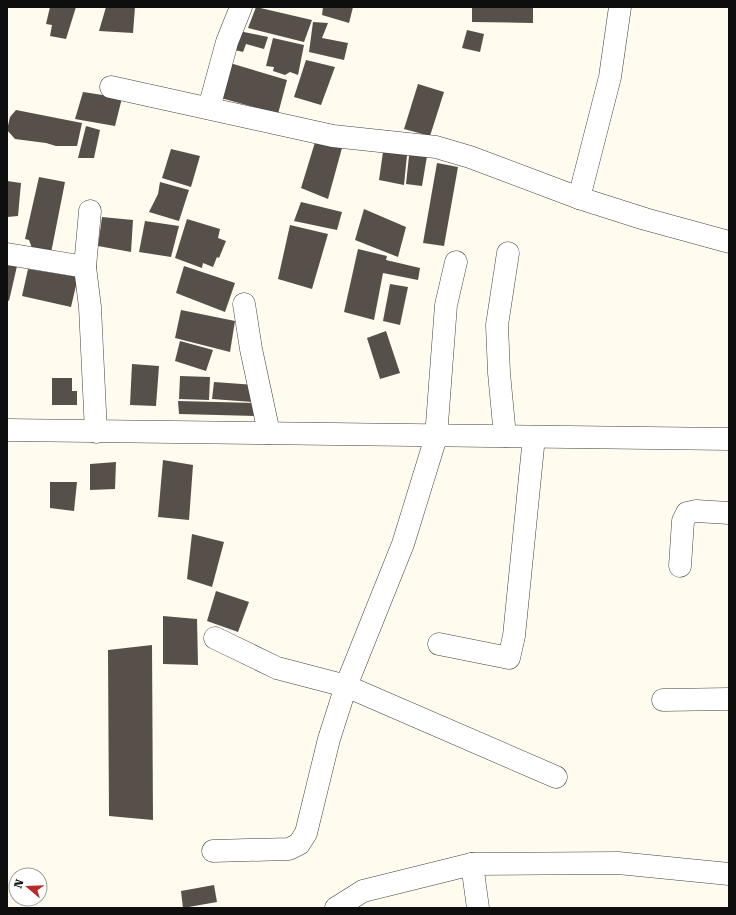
<svg xmlns="http://www.w3.org/2000/svg" width="736" height="915" font-family="'Roboto Serif',serif">
<style>
.building{fill:#564f4a}
.lines{fill:none;stroke-linecap:round;stroke-linejoin:round}
.minor-casing{stroke:#414141;stroke-width:23}
.minor{stroke:#fff;stroke-width:22}
</style>
<rect width="100%" height="100%" fill="#fffcef"/>
<!-- building -->
<g class="building">
<polygon points="50,7 76,7 66,39 50,36 52,25 46,24"/>
<polygon points="106,7 135,7 133,33 99,31"/>
<polygon points="256,7 312,20 304,42 248,28"/>
<polygon points="323,7 353,7 349,23 322,15"/>
<polygon points="472,7 533,7 533,23 472,22"/>
<polygon points="313,22 328,23 322,38 348,43 344,60 309,52"/>
<polygon points="467,30 484,34 480,52 462,48"/>
<polygon points="239,31 268,37 264,49 246,44 243,52 235,50"/>
<polygon points="273,38 304,45 298,75 290,72 285,75 273,71 274,67 266,66"/>
<polygon points="306,60 335,67 321,105 294,97"/>
<polygon points="230,63 287,80 278,114 221,98"/>
<polygon points="418,84 444,92 430,136 404,129"/>
<polygon points="83,92 122,98 115,126 75,119"/>
<polygon points="16,110 82,123 77,146 56,146 46,143 15,139 7,130 10,117"/>
<polygon points="86,126 100,130 94,158 78,158"/>
<polygon points="316,139 342,148 328,199 301,188"/>
<polygon points="171,149 200,156 191,187 162,178"/>
<polygon points="383,152 407,155 404,185 379,180"/>
<polygon points="409,156 427,156 422,186 406,184"/>
<polygon points="437,163 458,167 444,246 423,243"/>
<polygon points="39,177 65,182 51,253 32,248 29,240 25,239"/>
<polygon points="7,181 21,183 18,216 7,217"/>
<polygon points="160,182 189,190 179,221 149,212 158,194"/>
<polygon points="301,202 342,212 337,230 294,221"/>
<polygon points="364,209 406,227 398,257 355,240"/>
<polygon points="102,217 133,220 131,252 98,246"/>
<polygon points="187,219 220,229 218,238 226,241 219,258 217,257 213,267 203,263 202,268 175,258"/>
<polygon points="145,221 179,226 171,257 139,252"/>
<polygon points="290,225 328,234 312,289 278,279"/>
<polygon points="358,249 387,256 386,260 420,268 418,280 383,273 374,320 344,312"/>
<polygon points="7,264 17,266 9,301 7,300"/>
<polygon points="184,266 235,283 225,312 176,293"/>
<polygon points="28,269 78,277 71,307 22,296"/>
<polygon points="390,284 408,287 400,325 383,321"/>
<polygon points="181,310 235,321 230,352 175,338"/>
<polygon points="386,331 400,373 380,379 367,338"/>
<polygon points="180,341 213,350 206,371 175,361"/>
<polygon points="132,364 159,366 156,406 130,405"/>
<polygon points="180,376 210,377 209,400 179,399"/>
<polygon points="52,378 72,378 72,391 77,391 77,405 52,405"/>
<polygon points="214,382 255,385 253,402 212,399"/>
<polygon points="178,401 255,403 257,416 179,414"/>
<polygon points="163,460 193,465 189,520 158,517"/>
<polygon points="116,462 115,489 90,490 90,464"/>
<polygon points="50,482 77,482 74,511 50,508"/>
<polygon points="192,534 224,542 212,587 187,579"/>
<polygon points="216,591 249,602 238,632 207,621"/>
<polygon points="163,616 197,619 198,665 163,664"/>
<polygon points="152,645 153,820 109,816 108,650"/>
<polygon points="214,885 217,902 183,908 181,891"/>
</g>
<g class="lines">
<!-- minor casing -->
<g class="minor-casing">
<g id="minor">
<polyline points="111,87 333,136 436,147 470,157 579,198 645,219 729,242"/>
<polyline points="209,108 227,42 241,7"/>
<polyline points="579,198 610,77 620,7"/>
<polyline points="90,211 85,267 90,307 96,432"/>
<polyline points="7,254 85,267"/>
<polyline points="244,304 251,349 269,433"/>
<polyline points="7,430 729,439"/>
<polyline points="505,436 499,373 497,325 508,253"/>
<polyline points="680,566 683,521 687,513 696,511 729,513"/>
<polyline points="215,638 277,668 346,686 556,777"/>
<polyline points="439,644 509,658 514,636 534,437"/>
<polyline points="663,700 729,699"/>
<polyline points="213,851 289,849 299,844 306,833 329,739 346,686 403,544 436,437 446,305 456,262"/>
<polyline points="472,864 478,908"/>
<polyline points="336,908 363,891 472,864 618,863 729,874"/>
</g>
</g>
<!-- minor -->
<use href="#minor" class="minor"/>
</g>
<!-- border -->
<rect width="736" height="915" fill="none" stroke="#0e0e0e" stroke-width="16"/>
<!-- north arrow -->
<g transform="translate(28 887) rotate(289)"><circle r="19" fill="#ffffff" stroke="#9f9f9f"/>
<path d="M0-3L7 15L0 10L-7 15Z" fill="#bb2a28"/>
<text y="-6" font-size="11" font-weight="bold" text-anchor="middle" fill="#0e0e0e">N</text>
</g>
</svg>
